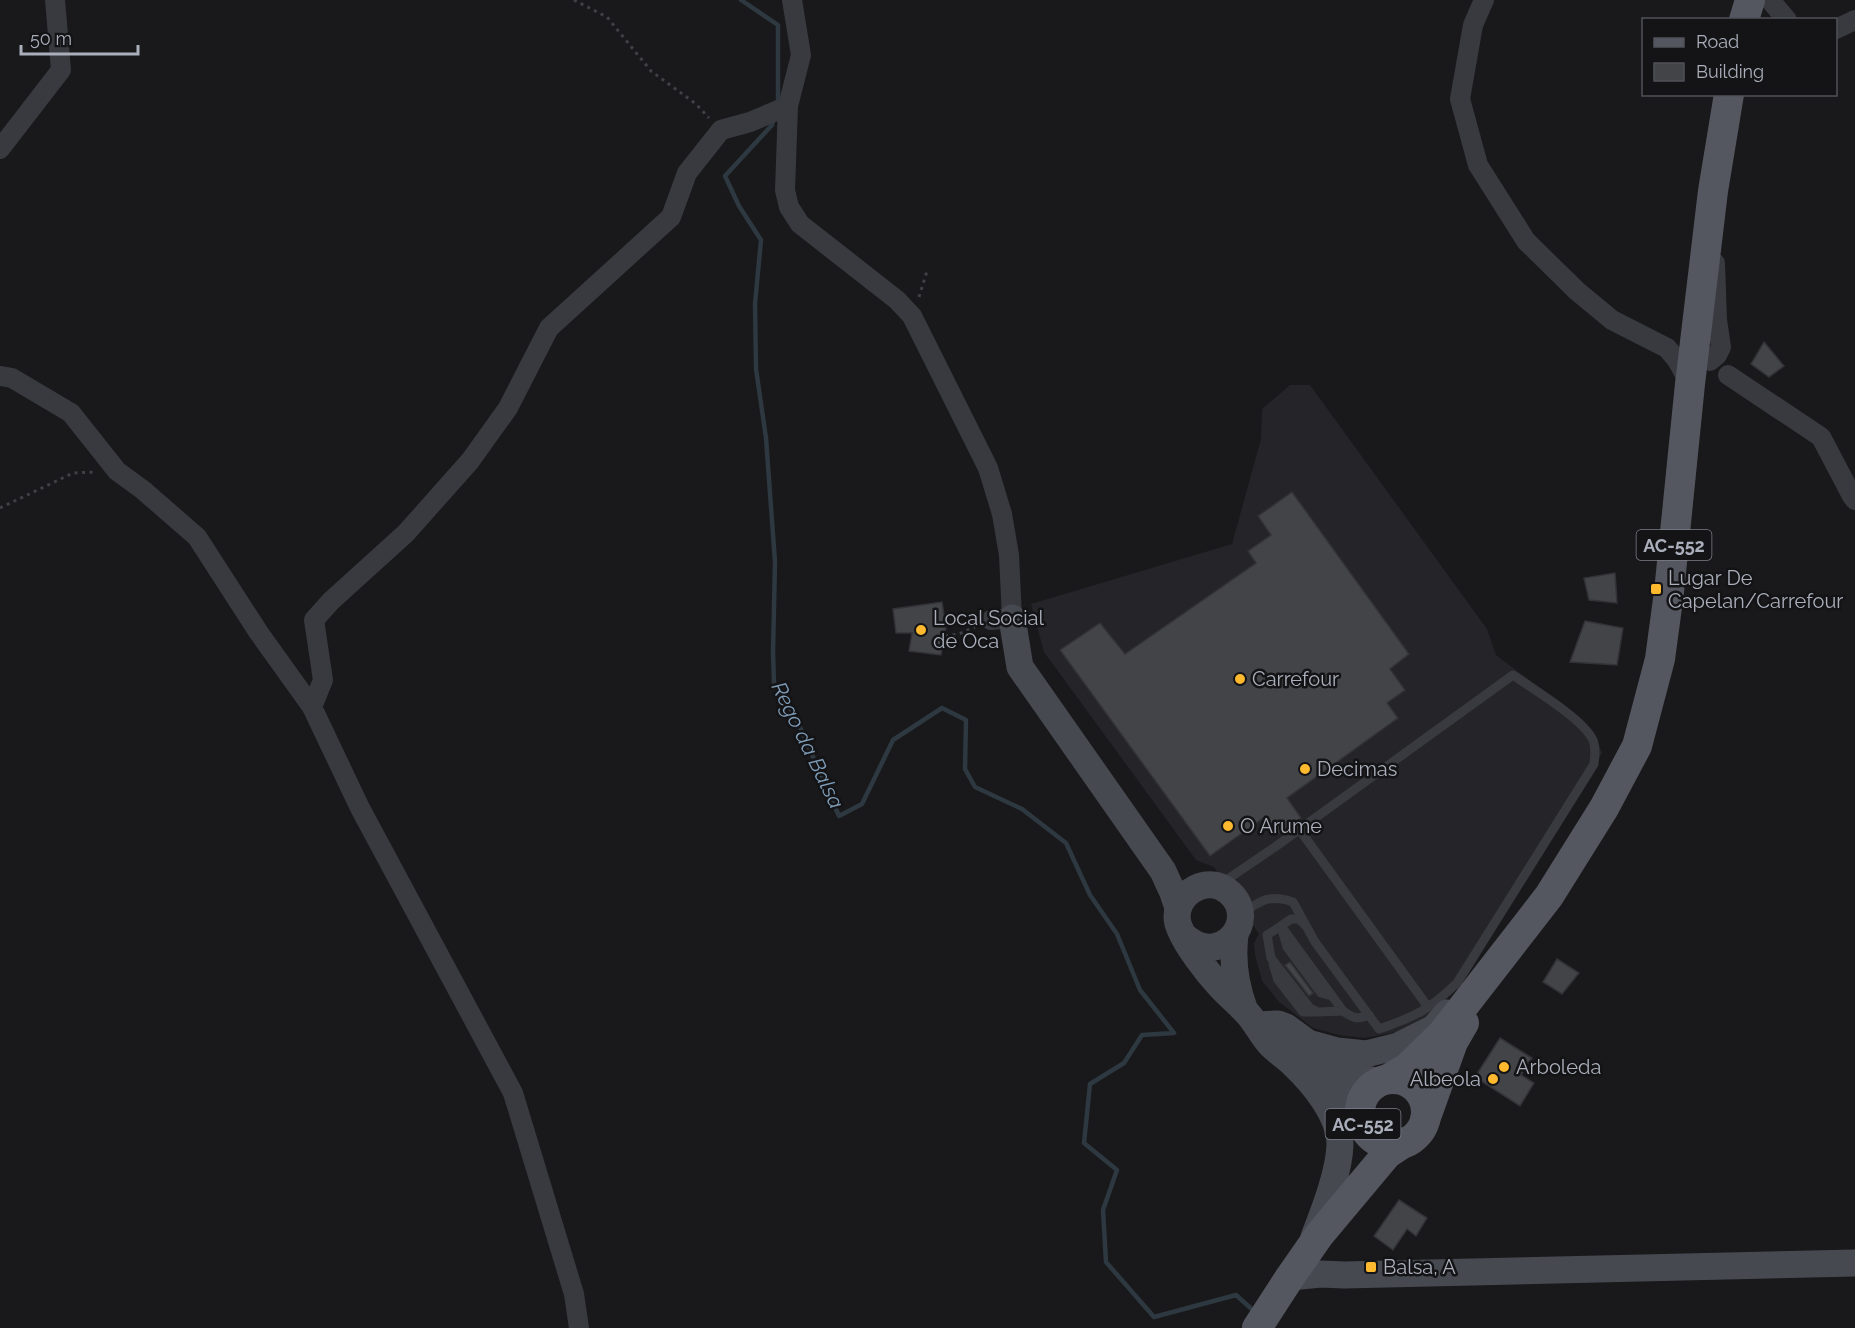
<svg xmlns="http://www.w3.org/2000/svg" width="1855" height="1328" font-family="Raleway,sans-serif">
<style>
.built{fill:#252428}
.lines{fill:none;stroke-linecap:round;stroke-linejoin:round}
.stream{stroke:#2d3840;stroke-width:4.5}
.building{fill:#434448;stroke:#333237;stroke-width:1.5}
.path{stroke:#3f4147;stroke-width:3;stroke-dasharray:3 4.5;stroke-linecap:butt}
.lane{stroke:#393a40;stroke-width:9}
.street{stroke:#393a40;stroke-width:20}
.secondary{stroke:#474951;stroke-width:27}
.primary{stroke:#555760;stroke-width:30}
.poi-dot{fill:#feb92e;stroke:#141416;stroke-width:2}
.labels{text-anchor:middle;dominant-baseline:central;stroke-width:5;stroke-linejoin:round;paint-order:stroke}
.shield{fill:#141416;stroke:#7d808a;stroke-width:1.5}
.shield-label{font-size:18px;font-weight:bold;fill:#aaafbb}
.poi-label{font-size:20px;fill:#aaafbb;stroke:#141416;text-anchor:start}
.water-label{font-size:21px;font-style:italic;fill:#7f9db8;stroke:#141416}
</style>
<rect width="100%" height="100%" fill="#19191b"/>
<!-- built -->
<polygon class="built" points="1290,385 1310,385 1487,629 1496,655 1583,720 1595,735 1602,753 1469,973 1435,1012 1403,1031 1364,1038 1339,1035 1313,1028 1279,1002 1262,981 1255,955 1254,943 1259,934 1214,867 1196,860 1044,652 1031,604 1232,544 1261,439 1262,409"/>
<g class="lines">
<!-- stream -->
<g class="stream">
<polyline points="741,0 778,25 778,104"/>
<polyline points="774,117 772,125 725,176 739,206 761,240 755,304 756,369 766,438 775,562 773,652 774,683 795,716 839,816 862,804 893,740 942,708 966,720 965,769 975,787 1022,809 1066,843 1090,895 1117,934 1140,990 1174,1033 1142,1035 1124,1063 1090,1084 1084,1143 1117,1170 1103,1210 1106,1262 1154,1317 1236,1295 1255,1312"/>
</g>
</g>
<!-- building -->
<g class="building">
<polygon points="1764,342 1784,366 1769,377 1751,364"/>
<polygon points="1292,492 1409,654 1390,669 1405,690 1387,703 1398,718 1287,798 1301,818 1278,834 1266,816 1210,856 1060,650 1100,623 1125,654 1256,563 1248,551 1271,535 1258,516"/>
<polygon points="1615,573 1617,603 1589,600 1584,578"/>
<polygon points="942,602 946,628 941,655 909,651 912,633 896,633 893,609"/>
<polygon points="1585,621 1623,628 1617,665 1570,662"/>
<polygon points="1557,959 1579,973 1562,994 1543,982"/>
<polygon points="1290,962 1313,993 1309,996 1285,965"/>
<polygon points="1500,1038 1532,1058 1521,1075 1534,1083 1520,1106 1475,1077"/>
<polygon points="1399,1200 1427,1218 1416,1236 1407,1229 1393,1250 1374,1236"/>
</g>
<g class="lines">
<!-- path -->
<g class="path">
<polyline points="574,0 607,17 651,71 696,104 709,118"/>
<polyline points="919,297 927,271"/>
<polyline points="0,508 73,473 97,472"/>
<polyline points="945,636 959,634 975,627"/>
</g>
<!-- lane -->
<g class="lane">
<polyline points="1299,829 1428,1007"/>
<path d="M1222 883 1275 847 1513 675C1534 690 1582 718 1593 740 1596 748 1595 756 1594 764L1457 983C1430 1009 1415 1017 1379 1029L1315 942 1293 902C1271 894 1262 900 1243 912"/>
<path d="M1305 925 1299 919H1291L1281 926 1343 1011C1353 1018 1357 1020 1369 1015"/>
<polyline points="1273,964 1278,980 1303,1012 1315,1012"/>
<polyline points="1332,996 1321,993 1287,947 1281,926 1267,935 1271,958 1310,1008 1318,1012 1343,1011"/>
</g>
<!-- street -->
<g class="street">
<polyline points="1484,0 1473,25 1460,99 1478,165 1526,241 1577,291 1612,320 1667,348 1677,360 1690,384"/>
<polyline points="1770,0 1787,20"/>
<polyline points="1836,29 1855,20"/>
<polyline points="788,106 785,190 789,207 800,224 897,300 912,316 988,468 1002,514 1009,555 1012,618 991,620"/>
<polyline points="0,149 61,70 55,0"/>
<polyline points="1710,361 1717,355 1721,347 1717,320 1715,263"/>
<polyline points="1728,375 1821,437 1852,496 1855,500"/>
<polyline points="1,376 12,378 71,413 117,471 143,490 197,537 259,633 312,707 323,680 314,620 331,601 406,533 470,461 508,408 549,328 671,217 687,173 721,130 750,122 788,106 801,55 792,0"/>
<polyline points="312,707 360,808 513,1093 574,1294 579,1328"/>
</g>
<!-- secondary -->
<g class="secondary">
<polyline points="1012,618 1020,667 1163,871 1173,893 1178,908"/>
<path d="M1235 935C1232 960 1235 984 1244 1008"/>
<path d="M1184 936C1220 969 1260 921 1230 893 1206 870 1166 899 1180 929 1187 946 1206 971 1219 985 1228 995 1239 1004 1248 1014 1256 1023 1261 1034 1269 1043 1276 1051 1286 1057 1293 1064 1313 1083 1340 1115 1340 1145 1339 1173 1324 1211 1314 1237"/>
<polyline points="1257,1025 1278,1024 1286,1027 1308,1043 1337,1051 1366,1054 1398,1046 1434,1028 1447,1013"/>
<polyline points="1309,1059 1334,1070 1379,1082"/>
<polyline points="1323,1079 1350,1107 1362,1123"/>
<polyline points="1290,1277 1321,1274 1344,1275 1855,1263"/>
</g>
<!-- primary -->
<g class="primary">
<polyline points="1744,20 1750,0"/>
<polyline points="1388,1079 1407,1068 1442,1034 1549,896 1604,808 1637,746 1660,659 1669,592 1690,384 1713,191 1729,94"/>
<circle cx="1393" cy="1112" r="33"/>
<polyline points="1425,1120 1453,1042 1464,1023"/>
<polyline points="1257,1328 1290,1277 1320,1234 1387,1154 1405,1142"/>
</g>
</g>
<!-- markers -->
<g class="poi-dot">
<rect x="1650" y="583" width="12" height="12" rx="3"/>
<circle cx="921" cy="630" r="6"/>
<circle cx="1240" cy="679" r="6"/>
<circle cx="1305" cy="769" r="6"/>
<circle cx="1228" cy="826" r="6"/>
<circle cx="1504" cy="1067" r="6"/>
<circle cx="1493" cy="1079" r="6"/>
<rect x="1365" y="1261" width="12" height="12" rx="3"/>
</g>
<g class="labels">
<!-- shield labels -->
<g class="shield">
<rect x="1636.5" y="530" width="75" height="30" rx="4.5"/>
<rect x="1325.5" y="1109" width="75" height="30" rx="4.5"/>
</g>
<g class="shield-label">
<text x="1674" y="545">AC-552</text>
<text x="1363" y="1124">AC-552</text>
</g>
<!-- poi labels -->
<g class="poi-label">
<text x="1668" y="578">Lugar De<tspan x="1668" dy="23">Capelan/Carrefour</tspan></text>
<text x="933" y="618">Local Social<tspan x="933" dy="23">de Oca</tspan></text>
<text x="1252" y="679">Carrefour</text>
<text x="1317" y="769">Decimas</text>
<text x="1240" y="826">O Arume</text>
<text x="1516" y="1067">Arboleda</text>
<text x="1481" y="1079" text-anchor="end">Albeola</text>
<text x="1383" y="1267">Balsa, A</text>
</g>
<!-- water labels -->
<g class="water-label">
<text transform="translate(808 745) rotate(64)">Rego da Balsa</text>
</g>
</g>
<!-- legend -->
<rect x="1642" y="18" width="195" height="78" fill="#141416" stroke="#505258" stroke-width="1.5"/>
<rect x="1654" y="38" width="30" height="9" fill="#555760" stroke="#505258" stroke-width="1.5"/>
<text x="1696" y="48" font-size="18" fill="#aaafbb">Road</text>
<rect x="1654" y="63" width="30" height="18" fill="#434448" stroke="#505258" stroke-width="1.5"/>
<text x="1696" y="78" font-size="18" fill="#aaafbb">Building</text>
<!-- scale -->
<path d="M21 45v9h117v-9" fill="none" stroke="#aaafbb" stroke-width="3"/>
<text x="30" y="45" font-size="18" fill="#aaafbb" stroke="#141416" stroke-width="4.5" paint-order="stroke">50 m</text>
</svg>
